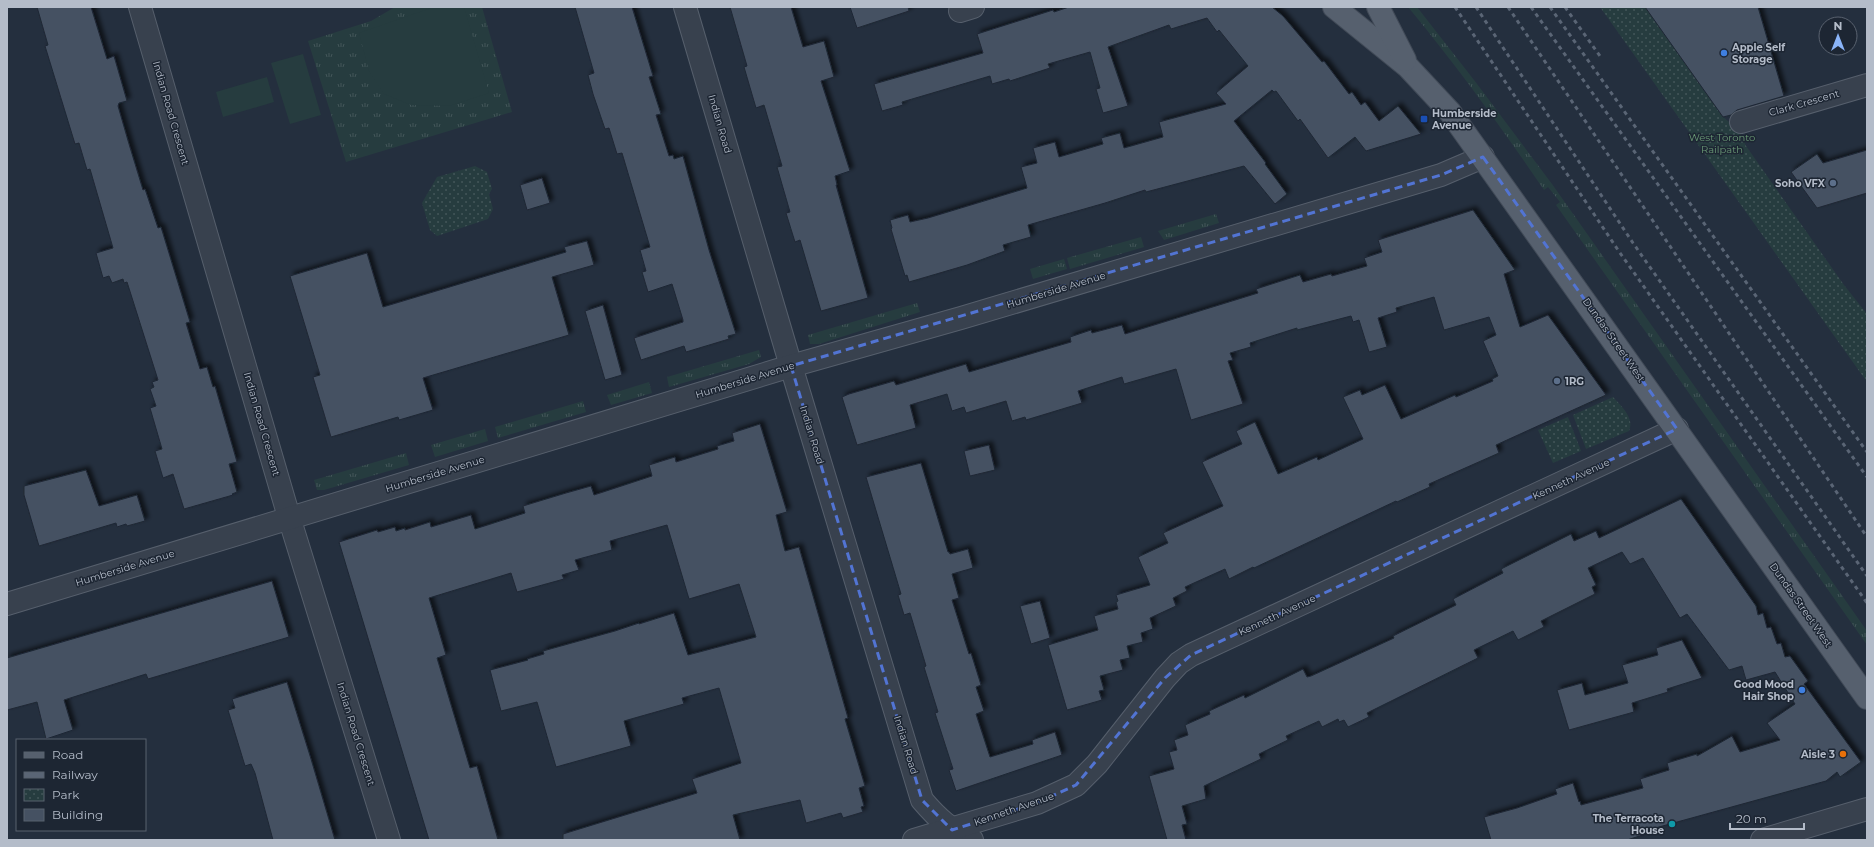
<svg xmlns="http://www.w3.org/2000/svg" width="1874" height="847" font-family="Montserrat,sans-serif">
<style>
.grass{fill:url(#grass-tufts)}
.park{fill:url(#park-dots)}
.pitch{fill:#263c3f}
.building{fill:#455162;stroke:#1f2835;filter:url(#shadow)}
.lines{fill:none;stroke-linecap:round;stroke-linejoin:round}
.minor-casing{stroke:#565f6c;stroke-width:24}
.major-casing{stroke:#414a57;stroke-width:24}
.minor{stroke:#38414e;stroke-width:22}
.major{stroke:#56606e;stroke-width:22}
.rail{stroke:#5a6575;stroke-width:3;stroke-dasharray:4 4;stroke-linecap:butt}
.marked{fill:none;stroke:#5274d3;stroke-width:3;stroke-dasharray:8 5;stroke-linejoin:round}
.shop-dot{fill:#3f7fe0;stroke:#1d2633;stroke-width:1.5}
.transit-dot{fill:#1a4fb4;stroke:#1d2633;stroke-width:1.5}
.service-dot{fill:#5c6f8a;stroke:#1d2633;stroke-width:1.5}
.food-dot{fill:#e8710a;stroke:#1d2633;stroke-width:1.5}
.culture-dot{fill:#0f9aa8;stroke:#1d2633;stroke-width:1.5}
.labels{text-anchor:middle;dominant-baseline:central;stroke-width:3;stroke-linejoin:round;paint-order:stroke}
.poi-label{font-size:10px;font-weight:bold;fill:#b4bcc9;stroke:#1d2633;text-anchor:end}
.street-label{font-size:10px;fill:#b4bcc9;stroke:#1d2633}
.park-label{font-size:10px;fill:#6b9a76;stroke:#1d2633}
</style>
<defs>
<pattern id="grass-tufts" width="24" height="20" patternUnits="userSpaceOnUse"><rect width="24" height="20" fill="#263c3f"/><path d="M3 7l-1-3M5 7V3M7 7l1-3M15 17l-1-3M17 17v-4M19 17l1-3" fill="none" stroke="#435659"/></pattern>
<pattern id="park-dots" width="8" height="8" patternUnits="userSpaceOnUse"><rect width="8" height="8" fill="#263c3f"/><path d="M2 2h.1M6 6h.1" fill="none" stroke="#435659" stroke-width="1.8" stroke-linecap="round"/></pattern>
<filter id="shadow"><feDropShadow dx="3.5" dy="-3.5" stdDeviation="2" flood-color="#0009"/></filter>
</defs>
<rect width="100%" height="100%" fill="#242f3e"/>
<!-- grass -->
<g class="grass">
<polygon points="395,7 482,7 512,112 346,162 308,41 371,21"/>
<path d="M1408 7H1417L1474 80 1552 184 1867 631V645L1556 205 1560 202 1548 187 1544 190C1501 127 1457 66 1408 7Z"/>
<polygon points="1216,214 1219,223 1164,240 1158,231"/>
<polygon points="1141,237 1144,247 1070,269 1067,258"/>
<polygon points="1064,259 1067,269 1033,279 1030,269"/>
<polygon points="917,303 920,312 819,344 810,344 808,335"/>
<polygon points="759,350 761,357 749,364 669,387 667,377"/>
<polygon points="649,382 652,393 611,405 607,395"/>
<polygon points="583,401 586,412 498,438 495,427"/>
<polygon points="485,429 488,441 435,457 431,445"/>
<polygon points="406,453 409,465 324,490 317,490 314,480"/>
</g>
<!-- park -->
<g class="park">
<polygon points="1600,7 1645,7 1723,117 1739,130 1746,146 1844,285 1867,314 1867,382"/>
<polygon points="475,166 487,172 492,189 489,194 493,209 488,219 437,236 430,230 422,203 437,177"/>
<path d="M1613 397C1621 406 1635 418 1629 431L1586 449 1573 415Z"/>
<polygon points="1568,417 1581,451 1553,463 1538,430"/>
</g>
<!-- pitch -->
<g class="pitch">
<polygon points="434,7 464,7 489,93 449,106 411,105 384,94 369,71 359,33"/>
<polygon points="303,54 321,115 290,124 271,63"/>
<polygon points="267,77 274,102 223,117 216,92"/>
</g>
<!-- building -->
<g class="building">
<polygon points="37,7 91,7 107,59 114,56 127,101 119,103 118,106 129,144 143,190 145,189 158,228 161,227 190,322 186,323 200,369 207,367 213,387 215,386 237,462 229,464 237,492 232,494 233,495 184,509 173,474 163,478 155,451 162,449 150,408 156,406 150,389 154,387 152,382 158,380 127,282 124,283 123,279 112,283 109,276 103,278 96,253 113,248 90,169 87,170 79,143 75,144 45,46 48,45"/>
<polygon points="575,7 632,7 653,76 649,77 661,114 656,115 669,156 673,155 674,159 683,156 709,250 736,334 728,336 729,339 686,352 684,346 641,360 634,338 683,322 683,320 672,284 648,292 642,272 646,271 640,250 650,247 622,153 617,154 609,128 605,129 593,94 588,75 594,73"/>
<polygon points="730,7 791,7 803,47 824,41 834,77 821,81 850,171 835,176 837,185 836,185 868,298 821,311 800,240 795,242 786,213 790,212 777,167 782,166 764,105 756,108 744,67 747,66"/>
<polygon points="850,7 908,7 909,11 857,28"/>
<polygon points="1069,7 1272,7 1283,16 1322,62 1324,61 1349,94 1352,92 1361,105 1365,102 1379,121 1398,106 1421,134 1366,151 1355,137 1328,158 1300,119 1298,121 1276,91 1274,92 1272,90 1234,121 1266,163 1265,164 1287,194 1275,204 1244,166 1146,192 1145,190 1105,203 1028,225 1031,237 1003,245 1005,251 967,265 909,282 907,275 905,276 891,229 892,228 890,220 908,215 910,222 928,218 1027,188 1021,167 1037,163 1033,148 1055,142 1059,157 1103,144 1101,138 1120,133 1124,148 1163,137 1159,122 1226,104 1216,93 1248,66 1219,30 1217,32 1207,18 1171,29 1169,25 1108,47 1128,106 1103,113 1096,89 1100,88 1090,52 1048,64 1050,68 1010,81 1009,79 992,84 990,76 902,102 903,105 882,111 874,84 983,53 977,34 1053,10 1054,12"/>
<polygon points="1645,7 1758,7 1784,96 1737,110 1731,115 1723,117"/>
<polygon points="1867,150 1867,193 1817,208 1791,172 1817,154 1823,163"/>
<polygon points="542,178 550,203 527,210 520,185"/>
<polygon points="1473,210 1515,270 1504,274 1520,327 1548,315 1606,395 1496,445 1499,453 1429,484 1430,487 1397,502 1396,501 1254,568 1253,567 1229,579 1225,569 1185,587 1187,591 1173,598 1176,606 1150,618 1153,629 1141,633 1143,642 1127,646 1130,658 1120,660 1123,670 1100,676 1104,690 1099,691 1102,700 1067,710 1048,645 1098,630 1094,616 1118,609 1116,602 1118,601 1116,595 1150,585 1138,557 1168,543 1163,533 1223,506 1202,462 1242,444 1236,431 1255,422 1278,474 1317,457 1318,460 1363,439 1343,397 1360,390 1362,395 1385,385 1401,419 1455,395 1456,397 1493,381 1492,379 1498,376 1483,341 1496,335 1489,317 1444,330 1434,297 1396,308 1397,312 1378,318 1387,347 1369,352 1359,320 1353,322 1351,316 1297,330 1297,328 1250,343 1251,347 1230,353 1233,360 1228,361 1243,404 1191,420 1176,369 1124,384 1122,377 1078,391 1082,403 1026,420 1025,417 1012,421 1006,401 966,413 964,407 952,411 947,394 910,405 916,428 857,445 842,397 849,394 894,381 896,385 966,364 969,372 1071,342 1070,337 1091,330 1092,333 1122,325 1125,334 1258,293 1256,289 1300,275 1303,282 1331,274 1332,276 1367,266 1364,258 1382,252 1378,240"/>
<polygon points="587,241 594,265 552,277 569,335 423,378 433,410 399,420 398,417 331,437 313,377 320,375 290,276 367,253 383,307 566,252 564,247"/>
<polygon points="603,305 622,375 605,380 585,311"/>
<polygon points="760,424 787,512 776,515 785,551 799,547 848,718 845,719 865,786 859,788 864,806 861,807 863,812 843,818 841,813 806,823 800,800 733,815 740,840 563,840 563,834 697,793 692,779 741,763 719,688 682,698 684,704 624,721 631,746 556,767 537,702 501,711 490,670 528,660 527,659 544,654 543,651 615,631 639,623 639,624 674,613 688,655 756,637 739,584 689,599 667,525 610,541 612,550 575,560 579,570 562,575 564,579 517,592 511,573 429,598 446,655 437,658 470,768 477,766 498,840 429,840 339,542 377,530 378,532 395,527 396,531 405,528 405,530 430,522 431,527 471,515 475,529 525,513 523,506 566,493 591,486 594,495 652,476 649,465 675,457 676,462 718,449 717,446 734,441 732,433"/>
<polygon points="989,445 995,470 970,476 964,451"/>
<polygon points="921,463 948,552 949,552 950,554 968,549 973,568 952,574 959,598 952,600 969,654 971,653 981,685 976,687 984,711 976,714 990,757 1033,744 1032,740 1055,732 1062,755 956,791 949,770 953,769 935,713 938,712 924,667 926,666 910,613 904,615 898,595 901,594 866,477"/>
<polygon points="86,470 99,506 137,495 145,521 127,526 126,524 117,527 116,523 39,546 24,495 24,486"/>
<polygon points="1681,499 1756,606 1758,615 1763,613 1767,628 1771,627 1777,644 1781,643 1785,657 1790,656 1808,681 1804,684 1861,762 1840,777 1837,772 1826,781 1648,830 1649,833 1627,840 1491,840 1484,817 1517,808 1557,794 1555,789 1573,783 1579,802 1580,801 1581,805 1643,788 1640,779 1669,770 1667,763 1697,754 1697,756 1732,736 1740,752 1780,740 1767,723 1795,704 1775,672 1746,680 1742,666 1729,670 1687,614 1680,618 1643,558 1630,564 1622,552 1588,568 1596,585 1592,587 1595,594 1541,621 1544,627 1518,640 1513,631 1474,650 1478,658 1367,713 1369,717 1348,727 1344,720 1339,722 1338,719 1322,727 1319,721 1286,736 1288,740 1259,754 1261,759 1204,786 1206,799 1182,806 1187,824 1182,825 1186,840 1167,840 1149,776 1174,769 1169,752 1177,750 1174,740 1188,735 1185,725 1210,714 1209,711 1244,695 1245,698 1303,669 1307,677 1311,676 1394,638 1393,636 1456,605 1453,599 1503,573 1501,569 1571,534 1574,541 1596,531 1599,538"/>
<polygon points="272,581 289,637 148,679 146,674 64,700 73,730 46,739 37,702 7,710 7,658"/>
<polygon points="1040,601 1050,638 1031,644 1020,606"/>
<polygon points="1682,640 1702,678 1667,689 1668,692 1632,703 1634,712 1569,730 1557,690 1582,683 1585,695 1628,683 1622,665 1658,655 1656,648"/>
<polygon points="287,682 311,759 335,840 273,840 255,773 251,764 245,766 228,710 235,708 232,699"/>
</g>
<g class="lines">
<!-- minor casing -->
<g class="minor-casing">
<g id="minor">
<polyline points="140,7 289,517 389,840"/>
<path d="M685 7 791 366 922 800C939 820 949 828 972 840"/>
<polyline points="960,11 973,7"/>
<polyline points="1741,122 1867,85"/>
<polyline points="7,604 791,366 961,318 1441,175 1483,157"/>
<polyline points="914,840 1037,803 1076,785 1097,764 1165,678 1179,663 1191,655 1677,429"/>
<polyline points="1762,840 1867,809"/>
</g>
</g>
<!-- major casing -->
<g class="major-casing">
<g id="major">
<polyline points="1334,7 1408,67 1450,112 1867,698"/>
<polyline points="1378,7 1405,60"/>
</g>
</g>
<!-- minor -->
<use href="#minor" class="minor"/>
<!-- major -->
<use href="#major" class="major"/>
<!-- rail -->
<g class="rail">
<polyline points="1455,7 1618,250 1867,603"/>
<polyline points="1476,7 1633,243 1867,576"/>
<polyline points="1508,7 1867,537"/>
<polyline points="1531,7 1867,477"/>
<polyline points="1550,7 1867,452"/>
<polyline points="1565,7 1600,56"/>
</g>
</g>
<!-- marked area -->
<path class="marked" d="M1483 157 1677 429 1191 655 1165 678 1076 785 1037 803 952 830 922 800 791 366 1441 175Z"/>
<!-- markers -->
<g class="shop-dot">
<circle cx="1724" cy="53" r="4"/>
<circle cx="1802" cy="690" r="4"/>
</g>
<rect class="transit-dot" x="1420" y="115" width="8" height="8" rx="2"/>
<g class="service-dot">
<circle cx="1833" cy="183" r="4"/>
<circle cx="1557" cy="381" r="4"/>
</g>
<circle class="food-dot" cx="1843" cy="754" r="4"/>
<circle class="culture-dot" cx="1672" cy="824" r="4"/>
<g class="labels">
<!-- poi labels -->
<g class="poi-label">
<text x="1732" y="47" text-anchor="start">Apple Self<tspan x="1732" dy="12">Storage</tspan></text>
<text x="1432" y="113" text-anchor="start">Humberside<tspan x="1432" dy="12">Avenue</tspan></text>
<text x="1825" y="183">Soho VFX</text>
<text x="1565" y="381" text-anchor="start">1RG</text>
<text x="1794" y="684">Good Mood<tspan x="1794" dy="12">Hair Shop</tspan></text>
<text x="1835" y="754">Aisle 3</text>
<text x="1664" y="818">The Terracota<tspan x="1664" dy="12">House</tspan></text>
</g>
<!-- street labels -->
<g class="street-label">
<text transform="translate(1804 103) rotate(-16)">Clark Crescent</text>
<text transform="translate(171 113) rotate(74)">Indian Road Crescent</text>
<text transform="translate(720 124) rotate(74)">Indian Road</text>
<text transform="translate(1056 290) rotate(-17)">Humberside Avenue</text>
<text transform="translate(1614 340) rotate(55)">Dundas Street West</text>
<text transform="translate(745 380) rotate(-17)">Humberside Avenue</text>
<text transform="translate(262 424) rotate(74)">Indian Road Crescent</text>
<text transform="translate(812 435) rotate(73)">Indian Road</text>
<text transform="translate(435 474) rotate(-17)">Humberside Avenue</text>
<text transform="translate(1571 479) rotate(-25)">Kenneth Avenue</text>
<text transform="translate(125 568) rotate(-17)">Humberside Avenue</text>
<text transform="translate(1801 605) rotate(55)">Dundas Street West</text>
<text transform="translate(1277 615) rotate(-25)">Kenneth Avenue</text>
<text transform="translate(356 734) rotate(73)">Indian Road Crescent</text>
<text transform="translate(906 745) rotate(73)">Indian Road</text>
<text transform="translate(1014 809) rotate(-19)">Kenneth Avenue</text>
</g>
<!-- park labels -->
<g class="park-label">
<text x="1722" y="137">West Toronto<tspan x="1722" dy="12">Railpath</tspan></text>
</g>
</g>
<!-- border -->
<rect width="1874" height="847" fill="none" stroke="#b4bcc9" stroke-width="16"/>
<!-- legend -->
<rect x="16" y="739" width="130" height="92" fill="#1d2633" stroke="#59626f"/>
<rect x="24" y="752" width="20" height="6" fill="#56606e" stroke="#59626f"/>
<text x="52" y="759" font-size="12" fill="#b4bcc9">Road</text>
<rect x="24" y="772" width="20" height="6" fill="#5a6575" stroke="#59626f"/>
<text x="52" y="779" font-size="12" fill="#b4bcc9">Railway</text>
<rect x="24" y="789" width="20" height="12" fill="url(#park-dots)" stroke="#59626f"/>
<text x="52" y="799" font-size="12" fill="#b4bcc9">Park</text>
<rect x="24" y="809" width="20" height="12" fill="#455162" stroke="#59626f"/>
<text x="52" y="819" font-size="12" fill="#b4bcc9">Building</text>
<!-- north arrow -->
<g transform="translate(1838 36)"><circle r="19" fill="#1d2633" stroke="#59626f"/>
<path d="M0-3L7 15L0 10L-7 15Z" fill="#8ab4f8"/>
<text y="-6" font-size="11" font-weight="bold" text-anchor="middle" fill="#b4bcc9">N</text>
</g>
<!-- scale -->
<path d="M1730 823v6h74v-6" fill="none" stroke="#b4bcc9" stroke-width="2"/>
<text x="1736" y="823" font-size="12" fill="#b4bcc9" stroke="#1d2633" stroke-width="3" paint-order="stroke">20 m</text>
</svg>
